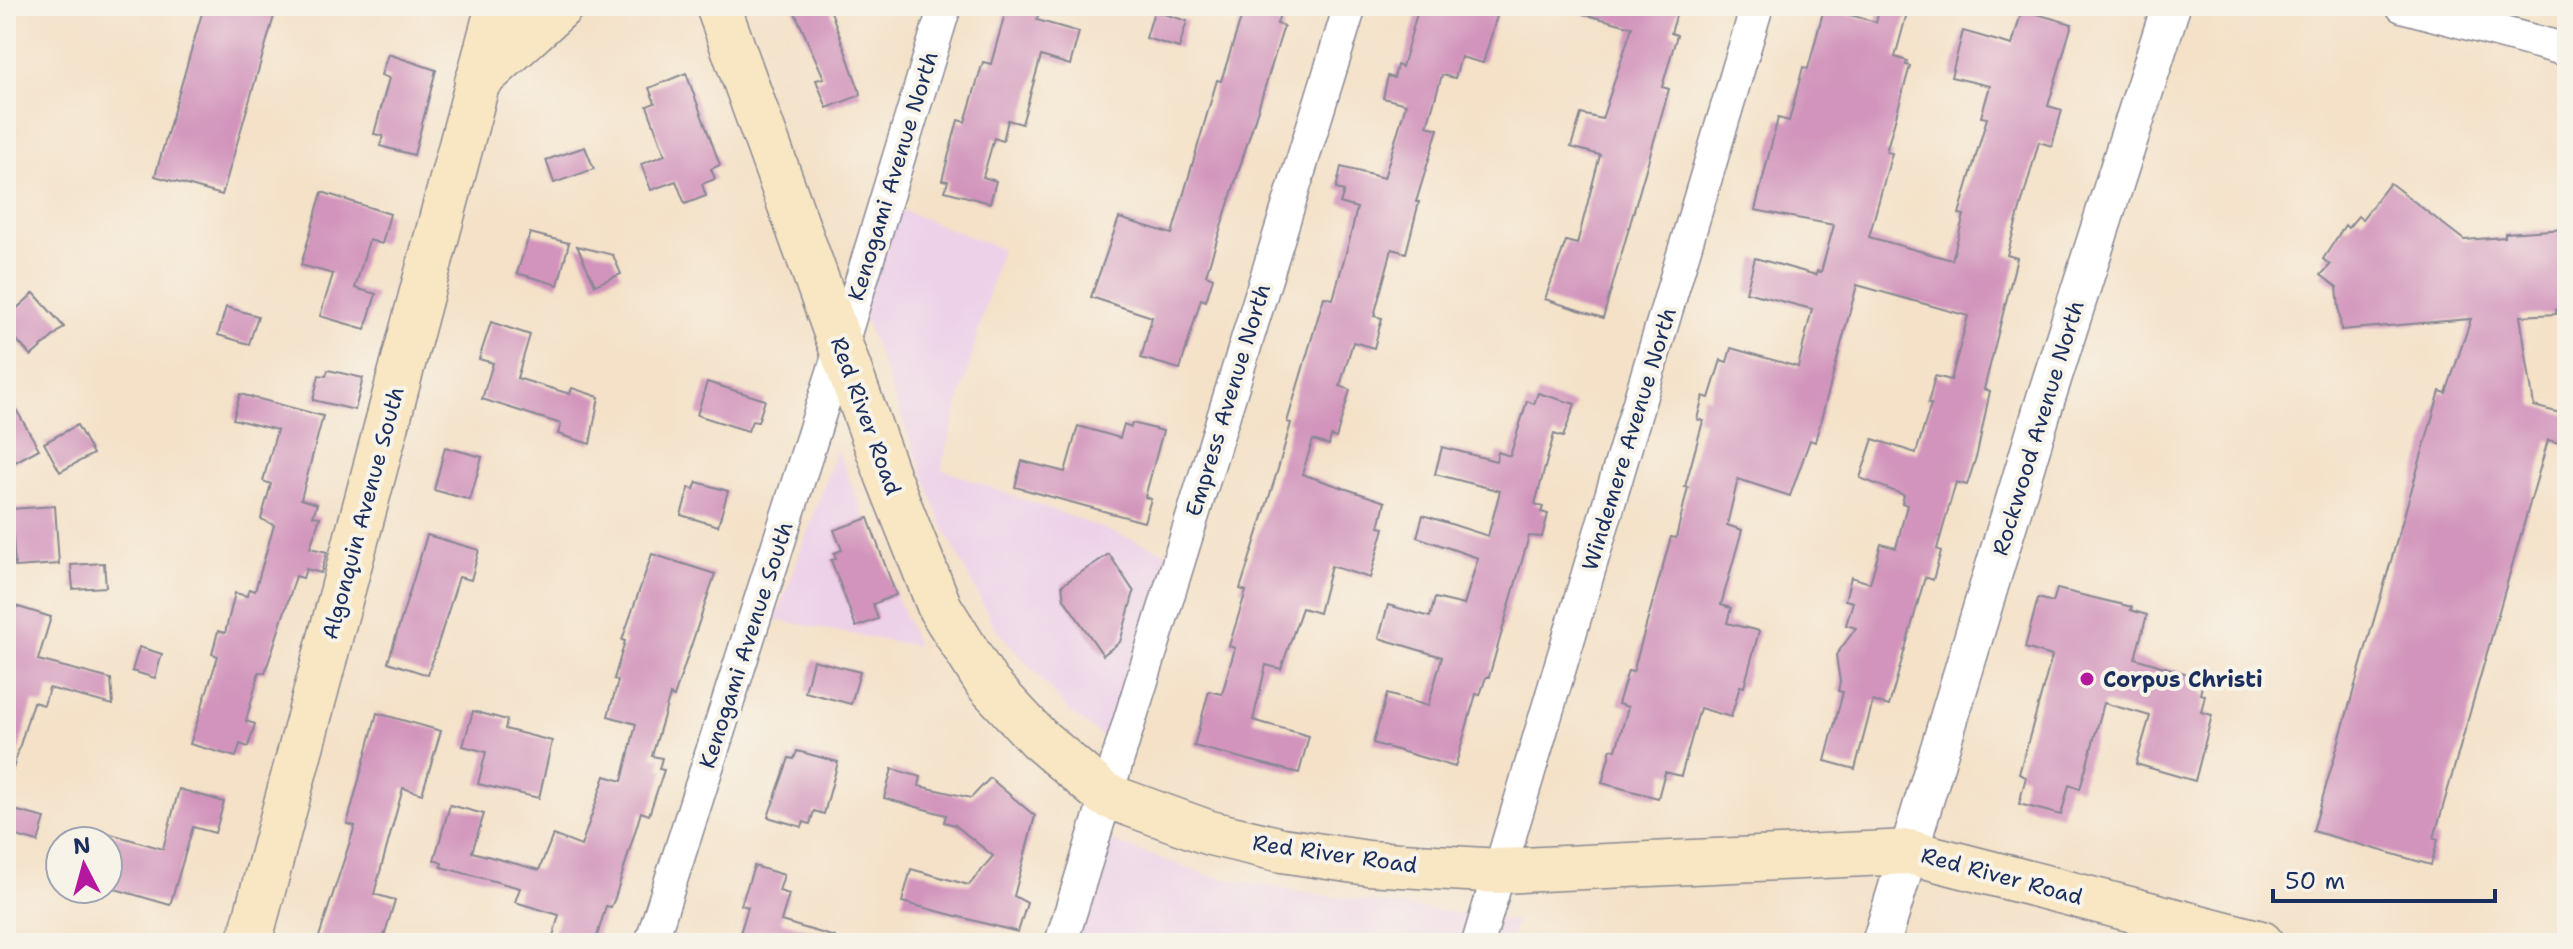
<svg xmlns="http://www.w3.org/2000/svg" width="2573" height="949" font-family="'Shantell Sans',sans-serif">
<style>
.built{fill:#edd1e9}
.building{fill:#d294bc}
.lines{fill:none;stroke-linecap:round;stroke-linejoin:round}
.minor-casing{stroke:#888893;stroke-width:35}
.tertiary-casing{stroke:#888893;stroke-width:41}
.secondary-casing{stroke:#888893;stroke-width:47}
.minor{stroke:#fff;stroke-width:32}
.tertiary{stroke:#fff;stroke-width:38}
.secondary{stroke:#f9e7c3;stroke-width:44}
.poi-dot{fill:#b5179e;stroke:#f7f3e8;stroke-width:3}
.labels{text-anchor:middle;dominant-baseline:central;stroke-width:8;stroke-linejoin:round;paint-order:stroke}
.street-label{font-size:22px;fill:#1b2f5e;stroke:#f7f3e8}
.poi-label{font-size:22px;font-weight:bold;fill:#1b2f5e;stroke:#f7f3e8;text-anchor:start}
</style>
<rect width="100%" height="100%" fill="#f7f3e8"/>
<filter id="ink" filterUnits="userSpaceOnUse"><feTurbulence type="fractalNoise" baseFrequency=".0125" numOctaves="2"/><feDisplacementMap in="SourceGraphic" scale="16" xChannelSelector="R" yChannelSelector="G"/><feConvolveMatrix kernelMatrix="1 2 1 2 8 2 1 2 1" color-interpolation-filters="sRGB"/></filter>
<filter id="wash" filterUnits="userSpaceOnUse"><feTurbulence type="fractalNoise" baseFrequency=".006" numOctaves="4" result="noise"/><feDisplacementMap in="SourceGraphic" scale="32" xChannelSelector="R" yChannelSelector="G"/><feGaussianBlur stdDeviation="1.8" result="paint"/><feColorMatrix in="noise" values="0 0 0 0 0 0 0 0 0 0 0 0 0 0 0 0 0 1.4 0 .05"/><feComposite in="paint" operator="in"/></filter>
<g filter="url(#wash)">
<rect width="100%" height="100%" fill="#f4e1c8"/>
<!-- built -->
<g class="built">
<polygon points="894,207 1001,249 941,469 1172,554 1127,755 1071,713 995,628 941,522 863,314"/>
<polygon points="837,449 917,646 776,620"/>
<polygon points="1106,839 1210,876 1319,895 1516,921 1510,943 1076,943"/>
</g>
<g id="blocks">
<!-- building -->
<g class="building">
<polygon points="204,6 277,6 222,195 155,176"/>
<polygon points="792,6 829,6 861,95 827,108 816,80 824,78"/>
<polygon points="1007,6 1040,6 1037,20 1079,32 1070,65 1041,56 1022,124 1008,120 1003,141 994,138 983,177 996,181 990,203 945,191 948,181 942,180 958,120 965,122 983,62 991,64"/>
<polygon points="1245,6 1282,6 1277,24 1284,26 1206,275 1213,278 1206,301 1201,299 1180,369 1141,358 1152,317 1091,297 1119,218 1172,234 1217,80 1221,81"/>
<polygon points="1419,6 1500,6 1483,63 1461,57 1455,78 1442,75 1427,126 1438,129 1416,202 1419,202 1406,253 1392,249 1374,316 1382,318 1374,348 1353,342 1340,386 1350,390 1336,438 1331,436 1329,445 1313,440 1302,474 1385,502 1379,527 1384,528 1370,578 1331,566 1319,613 1302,608 1281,669 1266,665 1253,720 1309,736 1299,773 1194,746 1209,691 1222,694 1235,648 1229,646 1246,591 1240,589 1278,469 1291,423 1287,422 1324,297 1333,299 1350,238 1357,208 1340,203 1344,191 1336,189 1341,167 1384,178 1406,104 1383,98 1388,76 1394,78 1397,65 1402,67"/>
<polygon points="1584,6 1679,6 1671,33 1677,35 1662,87 1669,89 1603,318 1545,299 1566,241 1577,244 1600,155 1571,147 1581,114 1602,119 1632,27 1583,14"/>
<polygon points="1880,6 1907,13 1895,57 1907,61 1906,65 1910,66 1886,152 1892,153 1869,237 1952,260 1964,215 1959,214 1987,118 1981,117 1990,86 1951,77 1963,31 2012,45 2022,10 2072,24 2048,106 2062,110 2052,146 2039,142 2007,255 2017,258 1984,389 1990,391 1977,454 1967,485 1956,482 1937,549 1941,551 1933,580 1925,577 1889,706 1873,701 1855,769 1825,761 1843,692 1838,691 1840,682 1836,655 1856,628 1846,625 1853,602 1845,600 1851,577 1870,583 1881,544 1896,548 1907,505 1902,503 1904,495 1860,478 1873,439 1916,453 1931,404 1928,404 1935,376 1951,380 1968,316 1857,285 1815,442 1810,440 1790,496 1738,479 1727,525 1742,530 1721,605 1731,608 1727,623 1759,631 1744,687 1740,686 1731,717 1700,708 1681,776 1665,772 1658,798 1602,783 1611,749 1616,750 1628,707 1618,704 1628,671 1633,672 1671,537 1676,538 1688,487 1685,487 1703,421 1697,419 1703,396 1709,398 1721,360 1727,362 1731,348 1798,367 1812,309 1746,292 1755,258 1816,275 1817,271 1821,272 1834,225 1755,210 1778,118 1789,121 1803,67 1808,69 1824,8 1876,22"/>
<polygon points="1154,11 1187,21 1179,48 1146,38"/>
<polygon points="388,54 436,70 414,155 380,146 383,136 374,134 389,78 381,75"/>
<polygon points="686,73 720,165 711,169 715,179 702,184 706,196 685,204 676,181 651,190 641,164 665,155 647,106 655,103 649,88"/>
<polygon points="585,147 594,169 554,183 546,160"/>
<polygon points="2390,183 2464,240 2505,237 2505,233 2567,229 2567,307 2556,309 2556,314 2520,316 2534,406 2567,415 2567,445 2548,440 2434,838 2438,839 2431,865 2313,831 2440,391 2446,393 2471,319 2341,330 2337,287 2321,275 2330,265 2323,259 2345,225 2348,228 2358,216 2362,219"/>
<polygon points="322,192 390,214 382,244 369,240 355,288 376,294 365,329 320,316 333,274 301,265"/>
<polygon points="530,233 569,243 558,285 517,273"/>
<polygon points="577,246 613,255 621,274 595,285"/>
<polygon points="34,293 64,327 31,356 6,328 6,318"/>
<polygon points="226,307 258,316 249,344 218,335"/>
<polygon points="491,322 530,335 517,378 570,394 572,388 599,397 590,444 558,434 561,424 482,399 493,363 479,359"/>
<polygon points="328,370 363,378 355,410 313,400 319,375 326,376"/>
<polygon points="707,382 765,400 758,422 752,421 748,431 697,415"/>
<polygon points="6,392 39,449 6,467"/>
<polygon points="1538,393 1575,404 1563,437 1554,434 1535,504 1543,507 1541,512 1548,514 1542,537 1529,536 1489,677 1486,677 1480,695 1476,694 1455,767 1373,743 1387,694 1428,706 1442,657 1379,638 1388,605 1430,617 1435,598 1464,605 1478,558 1417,537 1423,515 1488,536 1500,491 1435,474 1442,447 1496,461 1498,452 1510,456 1527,401 1534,404"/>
<polygon points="240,394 323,416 301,499 317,504 313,516 320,517 310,548 327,552 321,573 306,569 303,578 296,576 265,673 259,672 246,721 255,724 248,747 240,744 236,757 190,744 218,656 212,654 218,631 225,633 235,593 247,596 249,589 255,591 274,525 261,519 271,484 263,481 277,430 233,419"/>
<polygon points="1132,423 1163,431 1145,497 1151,499 1144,522 1015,487 1022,461 1065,472 1078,426 1120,438 1124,424 1131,427"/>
<polygon points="77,425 93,454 60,472 44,443"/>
<polygon points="445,447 482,457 470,500 434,490"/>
<polygon points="697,482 728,491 718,526 681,515 689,488 694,489"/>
<polygon points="55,506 59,564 15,567 11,509"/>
<polygon points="868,518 896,595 873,604 878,619 856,627 831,560 836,559 834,553 842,550 834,530"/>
<polygon points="427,535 479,550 471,580 459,577 428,675 388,662"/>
<polygon points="652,554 715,574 674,697 670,695 652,756 662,758 659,769 664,770 649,815 641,812 615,898 611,907 606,906 595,943 551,943 559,915 515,902 520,888 441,867 442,863 434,860 450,805 484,814 472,852 539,870 553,835 581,846 605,776 622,781 636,724 608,716 618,681 614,679 625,641 622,640"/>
<polygon points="1109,554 1134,592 1120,642 1103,655 1064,599 1062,585"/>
<polygon points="104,563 106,587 73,589 71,565"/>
<polygon points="2057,589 2132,607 2130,610 2147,615 2135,658 2204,679 2200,694 2205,695 2201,712 2212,715 2195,781 2136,764 2150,716 2104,703 2080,789 2069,785 2061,815 2019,804 2026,777 2019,774 2052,656 2025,648 2038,598 2053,602"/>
<polygon points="12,605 51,617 38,660 111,679 113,705 49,688 44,705 33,702 12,772 6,771 6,626"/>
<polygon points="139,647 162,654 155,678 132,671"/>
<polygon points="813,660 860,672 851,704 805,692"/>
<polygon points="473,711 507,720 505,729 552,741 539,798 478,784 486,752 463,746"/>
<polygon points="377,713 441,731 422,794 403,788 374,894 395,900 382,943 317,943 355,826 347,824"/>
<polygon points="797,751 838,762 824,814 814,811 810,824 804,822 802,827 768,817 789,758 794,759"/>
<polygon points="892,769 921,777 919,786 971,798 990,778 1035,816 1014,896 1027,903 1018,932 902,902 911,869 969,885 993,856 955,825 944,822 946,815 884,798"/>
<polygon points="179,789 224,802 215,833 193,827 170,905 108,887 108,833 163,849"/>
<polygon points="6,808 45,818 38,842 6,833"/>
<polygon points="754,866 784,875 779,891 789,894 781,921 835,937 834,943 737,943 748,907 741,905"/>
</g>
</g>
</g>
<g filter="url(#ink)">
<use href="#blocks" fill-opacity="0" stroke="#888893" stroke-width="2"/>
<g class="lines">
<!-- minor casing -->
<g class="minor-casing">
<g id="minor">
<polyline points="2402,6 2567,50"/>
<polyline points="651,943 841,347 945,6"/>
<polyline points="1061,943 1350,6"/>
<polyline points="1478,943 1757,6"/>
</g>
</g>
<!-- tertiary casing -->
<g class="tertiary-casing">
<polyline id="tertiary" points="1881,943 2045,401 2171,6"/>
</g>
<!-- secondary casing -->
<g class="secondary-casing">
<g id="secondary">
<polyline points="718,6 888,477 940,608 987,683 1038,738 1105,795 1210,833 1282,850 1368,863 1500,871 1909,852 2261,943"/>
<polyline points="477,82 561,6"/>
<polyline points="249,943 498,6"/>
</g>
</g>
<!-- minor -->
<use href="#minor" class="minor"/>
<!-- tertiary -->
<use href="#tertiary" class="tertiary"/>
<!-- secondary -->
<use href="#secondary" class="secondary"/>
</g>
</g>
<!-- markers -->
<circle class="poi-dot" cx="2087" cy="679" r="8"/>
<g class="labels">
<!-- street labels -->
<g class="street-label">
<text transform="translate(893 176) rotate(-73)">Kenogami Avenue North</text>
<text transform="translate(1228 400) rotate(-73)">Empress Avenue North</text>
<text transform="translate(866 416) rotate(70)">Red River Road</text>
<text transform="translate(2038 428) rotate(-73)">Rockwood Avenue North</text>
<text transform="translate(1629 439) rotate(-73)">Windemere Avenue North</text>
<text transform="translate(363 513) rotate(-75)">Algonquin Avenue South</text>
<text transform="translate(746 645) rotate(-72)">Kenogami Avenue South</text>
<text transform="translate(1335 854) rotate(8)">Red River Road</text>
<text transform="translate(2002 876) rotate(15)">Red River Road</text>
</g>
<!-- poi labels -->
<g class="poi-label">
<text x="2103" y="679">Corpus Christi</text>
</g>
</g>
<!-- margin -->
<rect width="2573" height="949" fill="none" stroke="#f7f3e8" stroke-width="32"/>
<!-- north arrow -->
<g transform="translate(84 865) rotate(354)"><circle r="38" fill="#f7f3e8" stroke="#9fa5b1" stroke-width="2"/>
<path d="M0-6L14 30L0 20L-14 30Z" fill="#b5179e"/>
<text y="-12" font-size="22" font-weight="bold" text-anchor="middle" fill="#1b2f5e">N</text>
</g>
<!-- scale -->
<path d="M2273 889v12h222v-12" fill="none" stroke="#1b2f5e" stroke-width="4"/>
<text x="2285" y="889" font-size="24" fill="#1b2f5e" stroke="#f7f3e8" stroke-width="6" paint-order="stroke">50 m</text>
</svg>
